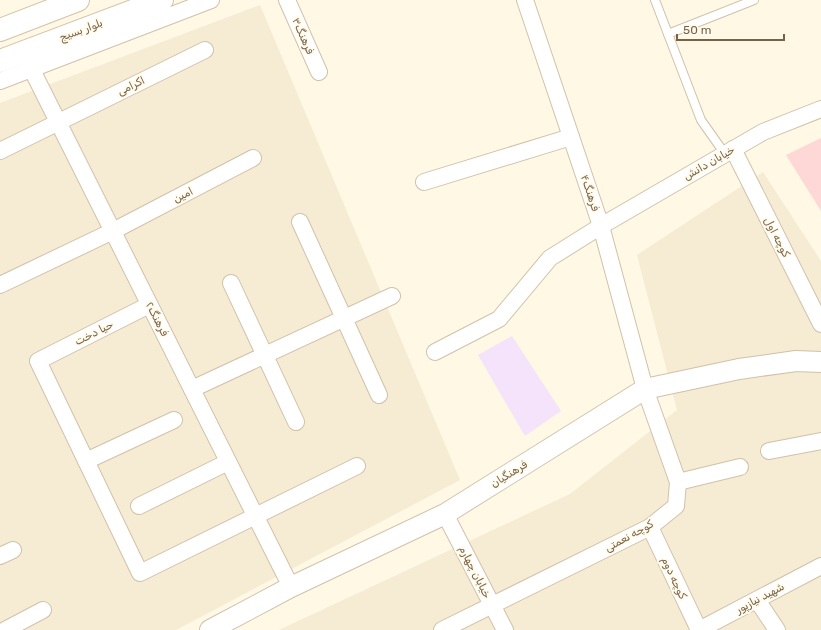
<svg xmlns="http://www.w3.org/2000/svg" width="821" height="630" font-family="Rubik,Cairo,sans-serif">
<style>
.residential{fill:#f6ebd3}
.education{fill:#f5e2fb}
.medical{fill:#fdd8d7}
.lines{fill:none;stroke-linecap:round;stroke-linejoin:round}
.service-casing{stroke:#d1c1aa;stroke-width:10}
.minor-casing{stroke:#d1c1aa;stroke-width:18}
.tertiary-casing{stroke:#d1c1aa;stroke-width:22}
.secondary-casing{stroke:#d4c2a7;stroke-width:24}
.service{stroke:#fff;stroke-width:8}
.minor{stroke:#fff;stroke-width:16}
.tertiary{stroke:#fff;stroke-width:20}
.secondary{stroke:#fff;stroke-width:22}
.labels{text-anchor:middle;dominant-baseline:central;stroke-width:4;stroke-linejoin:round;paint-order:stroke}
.street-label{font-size:11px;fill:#796148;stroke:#fffbed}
</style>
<rect width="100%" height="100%" fill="#fef8e5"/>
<!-- residential -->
<g class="residential">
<polygon points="260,5 460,480 176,630 0,630 0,103"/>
<polygon points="763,172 821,261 821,630 279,630 570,494 677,410 637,255"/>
</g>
<!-- education -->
<polygon class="education" points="512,336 561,411 525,436 478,355"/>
<!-- medical -->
<polygon class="medical" points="821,138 821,211 786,155"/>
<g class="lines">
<!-- service casing -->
<g class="service-casing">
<g id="service">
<polyline points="655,0 701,120 725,154"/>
<polyline points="668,34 754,0"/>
</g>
</g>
<!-- minor casing -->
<g class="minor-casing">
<g id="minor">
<polyline points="287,0 319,72"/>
<polyline points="23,52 291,587"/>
<polyline points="0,81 211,0"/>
<polyline points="733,149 821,324"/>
<polyline points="0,151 205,50"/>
<polyline points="424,182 571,137"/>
<polyline points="300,222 379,395"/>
<polyline points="231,283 296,422"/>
<polyline points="0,285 113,231 253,158"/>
<polyline points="149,305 38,361 140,573 357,466"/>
<polyline points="435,352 499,319 550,258 601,226 763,132 821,109"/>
<polyline points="192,389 392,296"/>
<polyline points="769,451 821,441"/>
<polyline points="86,461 174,420"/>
<polyline points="678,482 740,467"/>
<polyline points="139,506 228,462"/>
<polyline points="445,514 505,630"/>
<polyline points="650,527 699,630"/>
<polyline points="0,556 13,550"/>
<polyline points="757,600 777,630"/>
<polyline points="5,630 43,610"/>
<polyline points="442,630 650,527 676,506 678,482 645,389 601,226 525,0"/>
<polyline points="699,630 821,566"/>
</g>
</g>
<!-- tertiary casing -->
<g class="tertiary-casing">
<polyline id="tertiary" points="210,630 291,587 445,514 645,389 739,369 796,361 821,362"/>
</g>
<!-- secondary casing -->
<g class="secondary-casing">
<g id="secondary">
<polyline points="0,30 78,0"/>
<polyline points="0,61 162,0"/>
</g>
</g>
<!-- service -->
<use href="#service" class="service"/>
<!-- minor -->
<use href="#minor" class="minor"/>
<!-- tertiary -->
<use href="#tertiary" class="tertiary"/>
<!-- secondary -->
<use href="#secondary" class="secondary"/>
</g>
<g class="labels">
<!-- street labels -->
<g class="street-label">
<text transform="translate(81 30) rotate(-20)">بلوار بسیج</text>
<text transform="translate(303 36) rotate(66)">فرهنگ۳</text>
<text transform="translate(131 86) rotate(-26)">اکرامی</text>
<text transform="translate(709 163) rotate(-30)">خیابان دانش</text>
<text transform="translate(590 193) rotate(72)">فرهنگ۴</text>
<text transform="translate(183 195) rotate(-27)">امین</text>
<text transform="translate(777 237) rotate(63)">کوچه اول</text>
<text transform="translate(157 319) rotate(63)">فرهنگ۲</text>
<text transform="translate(94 333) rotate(-27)">حیا دخت</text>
<text transform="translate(509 474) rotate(-32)">فرهنگیان</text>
<text transform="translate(629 536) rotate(-29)">کوچه نعمتی</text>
<text transform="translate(475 572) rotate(63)">خیابان چهارم</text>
<text transform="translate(674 578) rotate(65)">کوچه دوم</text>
<text transform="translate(760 598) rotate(-28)">شهید نیازپور</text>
</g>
</g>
<!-- scale -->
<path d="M677 34v6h107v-6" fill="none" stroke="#796148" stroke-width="2"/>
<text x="683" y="34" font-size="12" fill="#796148" stroke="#fffbed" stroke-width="3" paint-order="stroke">50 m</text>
</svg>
